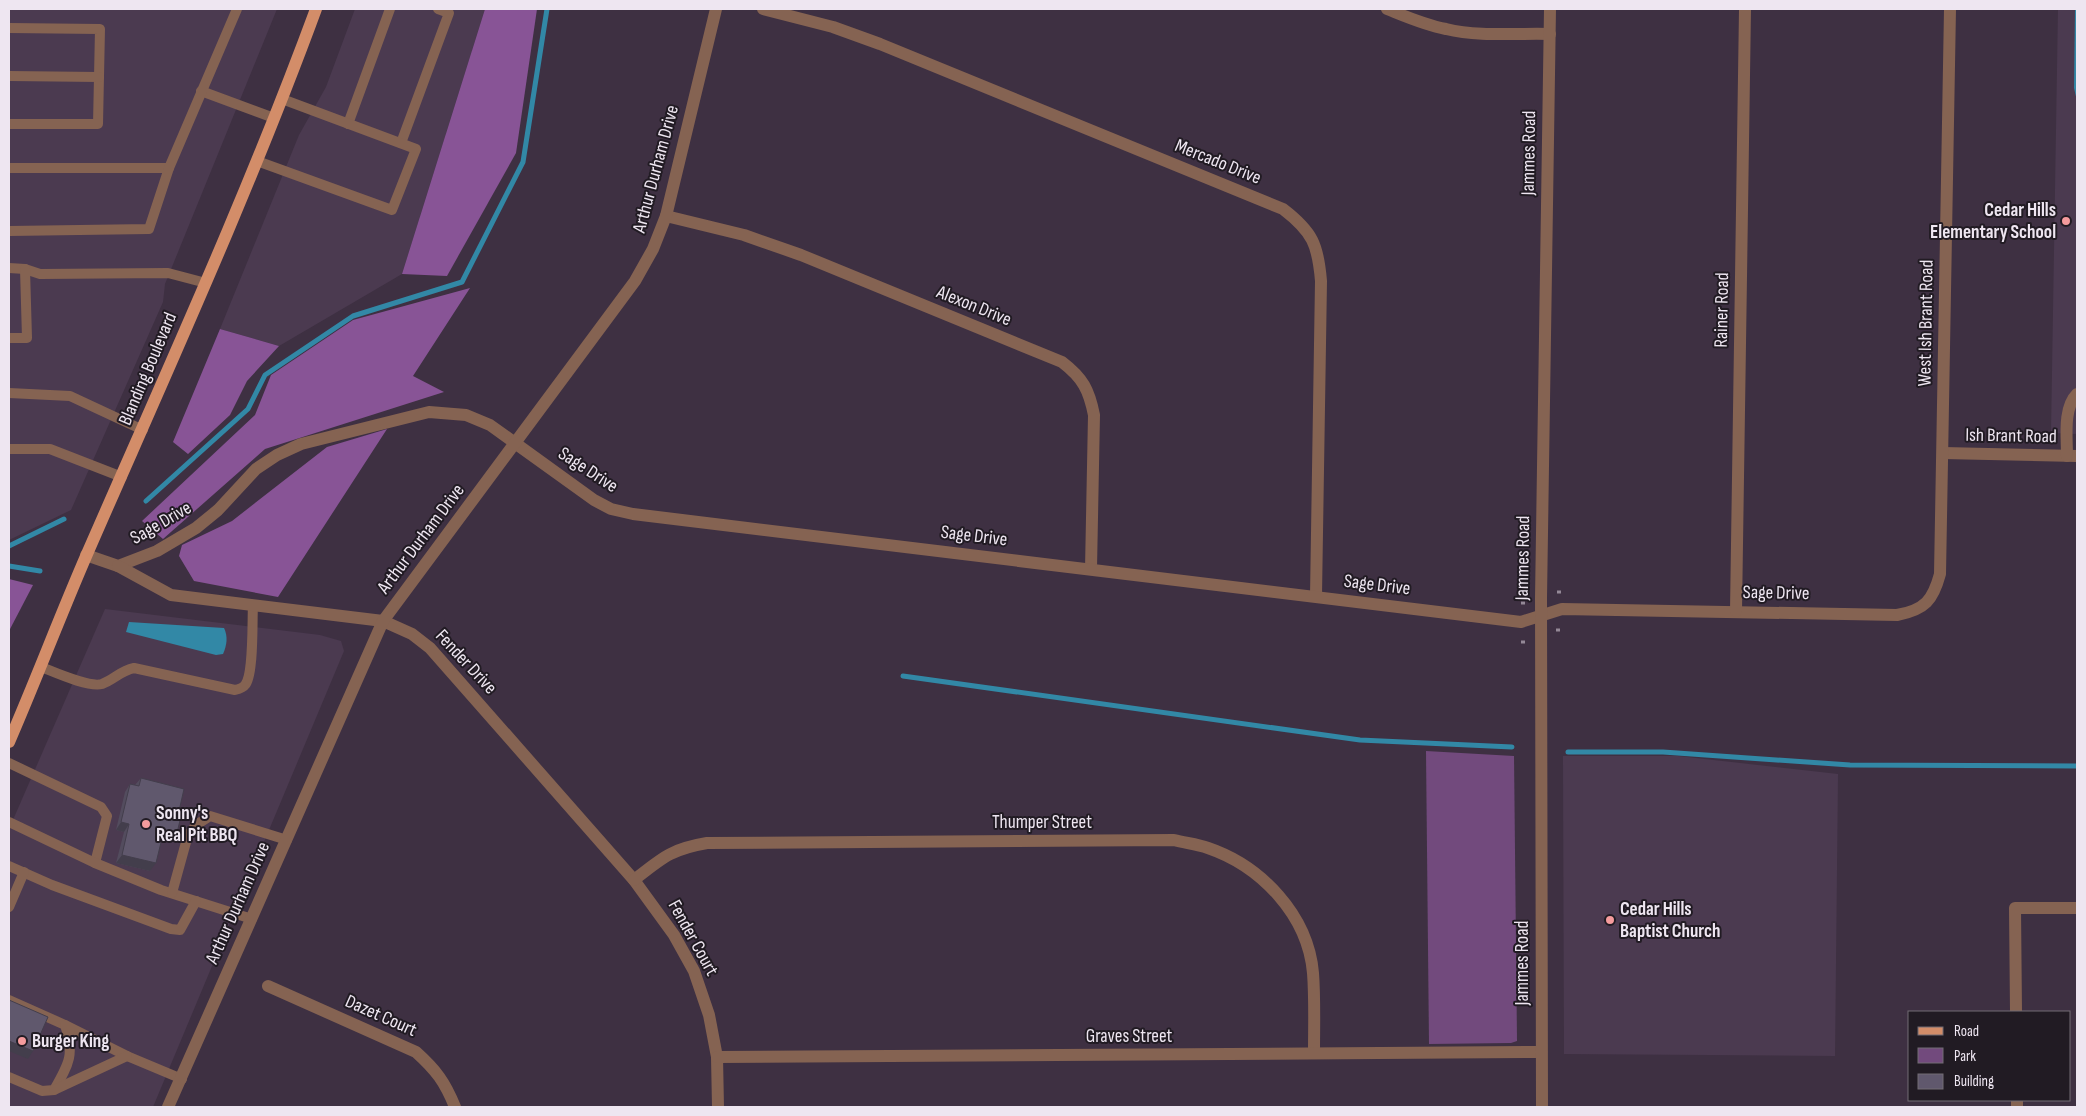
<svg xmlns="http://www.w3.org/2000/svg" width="2086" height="1116" font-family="'Sofia Sans Condensed',sans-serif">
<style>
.built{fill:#4b3a50}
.green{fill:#724a7d}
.forest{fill:#885496}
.water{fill:#3288a6}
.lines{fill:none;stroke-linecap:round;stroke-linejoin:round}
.stream{stroke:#3288a6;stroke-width:5}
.path{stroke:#948997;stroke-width:3;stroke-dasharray:4 4;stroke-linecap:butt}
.service{stroke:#856352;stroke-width:10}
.minor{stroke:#856352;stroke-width:12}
.tertiary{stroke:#856352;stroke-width:12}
.primary{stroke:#d38d69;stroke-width:12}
.wall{fill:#534c5e}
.shaded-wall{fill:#433e4c}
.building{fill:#60586d;stroke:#433e4c}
.poi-dot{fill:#f59b9d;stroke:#211b23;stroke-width:2}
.labels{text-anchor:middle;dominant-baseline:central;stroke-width:4;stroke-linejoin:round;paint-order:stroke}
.street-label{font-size:19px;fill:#eee6f1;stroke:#211b23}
.poi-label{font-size:19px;font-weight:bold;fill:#eee6f1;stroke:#211b23;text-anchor:start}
</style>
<rect width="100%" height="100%" fill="#3e3042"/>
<!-- built -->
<g class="built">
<polygon points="9,9 277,9 165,284 163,302 71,510 9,540"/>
<polygon points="355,9 485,9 402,274 279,346 220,329 299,135 326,87"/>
<polygon points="2058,9 2077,9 2077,434 2051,433"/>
<polygon points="105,609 320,635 341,641 344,651 153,1107 9,1107 9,829"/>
<polygon points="1563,756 1678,756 1838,774 1835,1056 1564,1054"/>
</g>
<!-- green -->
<polygon class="green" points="1426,751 1514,756 1517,1041 1511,1043 1429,1044"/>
<!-- forest -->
<g class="forest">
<polygon points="485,9 537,9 516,153 447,276 402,274"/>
<polygon points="470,288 413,376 444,392 265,449 163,539 142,521 255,415 271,375 353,320"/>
<polygon points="220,329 279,346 247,381 230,415 188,454 173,442"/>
<polygon points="387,429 278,597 194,581 179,556 182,545 232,521 327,447"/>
<polygon points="9,579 33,585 9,631"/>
</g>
<!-- water -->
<g class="water">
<polygon points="2075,9 2077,9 2077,101 2074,88"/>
<path d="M129 622 224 628C228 636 227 645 223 654L216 655 126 632Z"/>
</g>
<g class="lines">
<!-- stream -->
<g class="stream">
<polyline points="146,501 248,409 265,375 353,316 462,282 523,162 547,9"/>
<polyline points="9,546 64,519"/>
<polyline points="9,566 40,571"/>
<polyline points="903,676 1360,740 1512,747"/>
<polyline points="1568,752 1663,752 1850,765 2077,766"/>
</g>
<!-- path -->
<g class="path">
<polyline points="1557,592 1562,592"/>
<polyline points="1521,603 1527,603"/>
<polyline points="1556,630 1562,630"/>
<polyline points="1521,642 1527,642"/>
</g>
<!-- service -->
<g class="service">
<polyline points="9,28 100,29 98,124 9,124"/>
<polyline points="9,76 99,77"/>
<polyline points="201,91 274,118"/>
<polyline points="348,124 390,9"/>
<polyline points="401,143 449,13 438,9"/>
<polyline points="257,161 392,210 416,149 282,99"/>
<polyline points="9,168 169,168"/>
<polyline points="9,231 149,229 169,168 237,9"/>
<polyline points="9,268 25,269 40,274 168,273 206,283"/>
<polyline points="9,338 27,338 25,269"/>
<polyline points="9,393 70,396 143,430"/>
<polyline points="9,449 50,449 122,477"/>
<path d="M41 667C54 672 89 688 102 684 115 679 120 671 134 668L235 690C239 689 243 688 245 685 254 675 252 621 253 605"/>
<polyline points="9,763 101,807 107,816 95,863"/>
<polyline points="9,822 95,863 161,890 252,919"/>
<polyline points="9,866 52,885 171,929 180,930 196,901"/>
<polyline points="172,893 188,835 196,825 210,816 287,840"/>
<polyline points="9,907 24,872"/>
<path d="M9 1000 65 1025C75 1054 69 1064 54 1090L42 1091 9 1077"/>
<polyline points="65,1025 127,1056 182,1079"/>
<polyline points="54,1090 127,1056"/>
</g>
<!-- minor -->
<g class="minor">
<path d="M763 9 833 27 880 44 1283 209C1313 232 1318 245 1321 281L1316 596"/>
<path d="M1387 9C1407 17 1425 25 1446 29 1479 37 1516 33 1550 34"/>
<path d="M666 216 744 235 801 255 1062 362C1083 378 1089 390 1094 415L1091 569"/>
<polyline points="1943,453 2077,456"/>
<path d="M2067 456C2067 437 2063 408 2077 394"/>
<path d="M86 555 118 566 157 551 196 528 218 510 256 469 277 455 301 444 429 412 466 415 490 425 594 500 611 509 633 514 1521 622 1562 609 1897 615C1925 610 1933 600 1940 574L1950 9"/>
<polyline points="118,566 171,595 383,621 412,634 430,648 634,880 674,935 694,971 709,1015 717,1057 718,1107"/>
<polyline points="1736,611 1745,9"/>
<path d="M634 880C662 858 671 849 707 843L1174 840C1185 843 1197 844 1208 848 1261 866 1308 915 1313 973 1315 999 1314 1027 1314 1053"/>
<path d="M268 986 416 1052C436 1070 445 1082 455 1107"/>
<polyline points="2016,1012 2015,908 2077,908"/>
<polyline points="717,1057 1541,1052"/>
<polyline points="2017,1100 2017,1107"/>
<polyline points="168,1107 383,621 635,281 653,249 666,216 716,9"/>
</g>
<!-- tertiary -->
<polyline class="tertiary" points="1542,1107 1541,598 1550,9"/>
<!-- primary -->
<path class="primary" d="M9 742C36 680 60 616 87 554 166 373 248 194 316 9"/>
</g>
<!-- wall -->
<polygon class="wall" points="141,778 179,811 177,833 171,841 162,838 150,871 116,863 124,832 116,830 125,792 130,784 135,785"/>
<!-- shaded-wall -->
<g class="shaded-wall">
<polygon points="121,822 129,824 124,832 116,830"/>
<polygon points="164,830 177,833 171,841 158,838"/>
<polygon points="122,855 156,863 150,871 116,863"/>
<polygon points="9,1041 33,1051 28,1059 9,1051"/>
</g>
<!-- building -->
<g class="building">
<polygon points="141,778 184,789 179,811 182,812 177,833 164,830 156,863 122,855 129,824 121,822 130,784 139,786"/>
<polygon points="9,1000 48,1017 33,1051 9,1041"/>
</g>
<!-- markers -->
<g class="poi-dot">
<circle cx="2066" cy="221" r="5"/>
<circle cx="146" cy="824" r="5"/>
<circle cx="1610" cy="920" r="5"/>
<circle cx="22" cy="1041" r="5"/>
</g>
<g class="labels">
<!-- street labels -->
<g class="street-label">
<text transform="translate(1529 153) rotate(-89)">Jammes Road</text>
<text transform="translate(1218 162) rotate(22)">Mercado Drive</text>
<text transform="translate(656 169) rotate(-75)">Arthur Durham Drive</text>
<text transform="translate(974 306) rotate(22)">Alexon Drive</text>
<text transform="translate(1722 310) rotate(-89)">Rainer Road</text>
<text transform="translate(1926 323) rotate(-89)">West Ish Brant Road</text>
<text transform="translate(148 369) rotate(-67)">Blanding Boulevard</text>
<text transform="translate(2011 436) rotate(1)">Ish Brant Road</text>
<text transform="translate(588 470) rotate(33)">Sage Drive</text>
<text transform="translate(161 523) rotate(-30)">Sage Drive</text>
<text transform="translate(974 536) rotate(7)">Sage Drive</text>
<text transform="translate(421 539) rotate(-53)">Arthur Durham Drive</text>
<text transform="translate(1523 558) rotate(-89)">Jammes Road</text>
<text transform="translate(1377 585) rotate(7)">Sage Drive</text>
<text transform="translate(1776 593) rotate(1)">Sage Drive</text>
<text transform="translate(466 662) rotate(47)">Fender Drive</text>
<text x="1042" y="822">Thumper Street</text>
<text transform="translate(238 903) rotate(-66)">Arthur Durham Drive</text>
<text transform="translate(693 938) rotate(61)">Fender Court</text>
<text transform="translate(1522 963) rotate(-90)">Jammes Road</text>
<text transform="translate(381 1016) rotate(24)">Dazet Court</text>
<text x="1129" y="1036">Graves Street</text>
</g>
<!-- poi labels -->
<g class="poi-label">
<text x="2056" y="210" text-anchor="end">Cedar Hills<tspan x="2056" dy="22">Elementary School</tspan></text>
<text x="156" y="813">Sonny's<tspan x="156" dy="22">Real Pit BBQ</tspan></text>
<text x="1620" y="909">Cedar Hills<tspan x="1620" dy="22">Baptist Church</tspan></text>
<text x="32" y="1041">Burger King</text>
</g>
</g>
<!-- border -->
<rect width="2086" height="1116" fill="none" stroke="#eee6f1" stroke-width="20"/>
<!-- legend -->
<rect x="1908" y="1011" width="162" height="90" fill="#211b23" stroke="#736c75"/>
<rect x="1918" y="1027" width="25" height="8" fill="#d38d69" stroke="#736c75"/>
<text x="1954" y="1036" font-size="15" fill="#eee6f1">Road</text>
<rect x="1918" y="1048" width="25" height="15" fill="#724a7d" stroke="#736c75"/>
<text x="1954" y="1061" font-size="15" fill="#eee6f1">Park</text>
<rect x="1918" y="1074" width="25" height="15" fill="#60586d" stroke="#736c75"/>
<text x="1954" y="1086" font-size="15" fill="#eee6f1">Building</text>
</svg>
